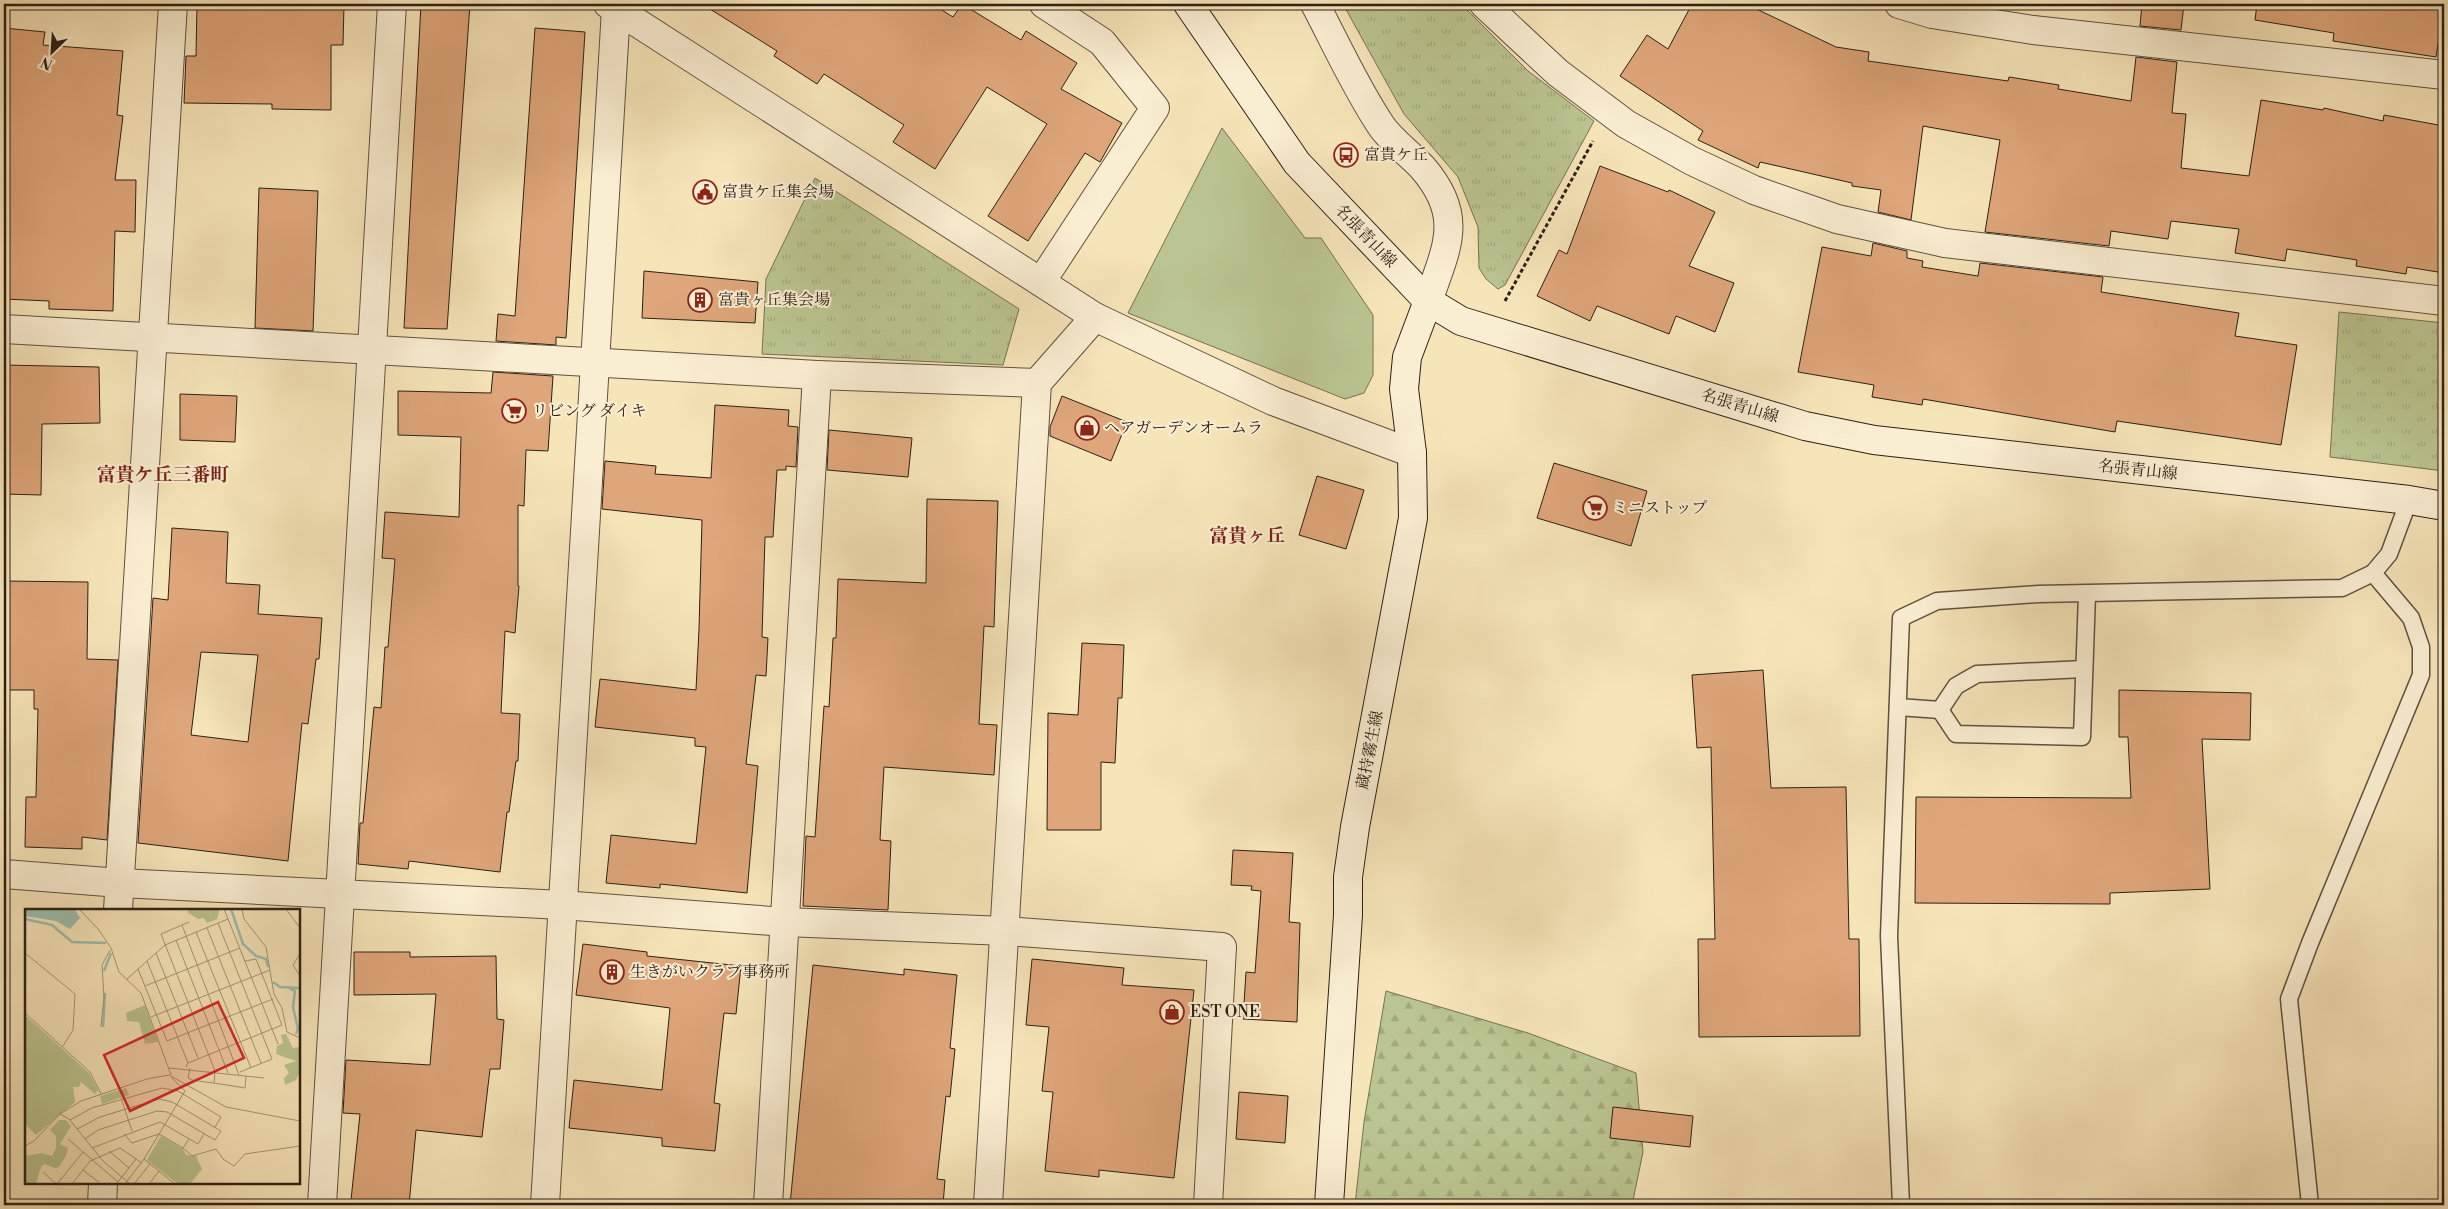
<svg xmlns="http://www.w3.org/2000/svg" width="2448" height="1209" font-family="'Libre Bodoni','Noto Serif JP',serif">
<style>
.green{fill:#bbc591;stroke:#747254}
.forest{fill:url(#forest-firs);stroke:#747254}
.park{fill:url(#park-tufts);stroke:#747254}
.building{fill:#dea67a;stroke:#2d2016;fill-rule:evenodd}
.lines{fill:none;stroke-linecap:round;stroke-linejoin:round}
.service-casing{stroke:#60513f;stroke-width:19}
.minor-casing{stroke:#60513f;stroke-width:30}
.tertiary-casing{stroke:#60513f;stroke-width:30}
.secondary-casing{stroke:#2d2016;stroke-width:30}
.path{stroke:#2d2016;stroke-width:3;stroke-dasharray:4 2.5;stroke-linecap:butt}
.service{stroke:#faeed2;stroke-width:16}
.minor{stroke:#faeed2;stroke-width:28}
.tertiary{stroke:#faeed2;stroke-width:28}
.secondary{stroke:#faeed2;stroke-width:28}
.labels{text-anchor:middle;dominant-baseline:central;stroke-width:4;stroke-linejoin:round;paint-order:stroke}
.poi-label{font-size:16px;fill:#2d2016;stroke:#faeed2;text-anchor:start}
.street-label{font-size:16px;fill:#2d2016;stroke:#faeed2}
.quarter-label{font-size:19px;font-weight:bold;fill:#7a1f14;stroke:#faeed2}
.inset-river{fill:none;stroke:#9dbfaf;stroke-width:2.5}
.inset-road{fill:none;stroke:#a69678;stroke-width:1}
.view{fill:#d62828;fill-opacity:0.15;stroke:#d62828;stroke-width:2.5}
.inset-edge{fill:none;stroke:#2d2016;stroke-width:2.5}
</style>
<defs>
<pattern id="forest-firs" width="22" height="20" patternUnits="userSpaceOnUse" patternTransform="scale(1.25)"><rect width="22" height="20" fill="#bbc591"/><path d="M5 1l3.5 6h-7zM16 11l3.5 6h-7z" fill="#a1a97c"/></pattern>
<pattern id="park-tufts" width="24" height="20" patternUnits="userSpaceOnUse" patternTransform="scale(1.25)"><rect width="24" height="20" fill="#bbc591"/><path d="M3 7l-1-3M5 7V3M7 7l1-3M15 17l-1-3M17 17v-4M19 17l1-3" fill="none" stroke="#a1a97c"/></pattern>
</defs>
<rect width="100%" height="100%" fill="#f7e5ba"/>
<filter id="stains"><feTurbulence type="fractalNoise" baseFrequency=".004" numOctaves="4"/><feColorMatrix values="0 0 0 0 .2 0 0 0 0 .09 0 0 0 0 .02 0 0 0 .5 -.17"/></filter>
<radialGradient id="worn" r=".72"><stop offset=".6" stop-color="#630" stop-opacity="0"/><stop offset="1" stop-color="#630" stop-opacity=".3"/></radialGradient>
<!-- green -->
<polygon class="green" points="1222,128 1305,238 1321,238 1373,315 1373,375 1364,393 1345,399 1128,313"/>
<!-- forest -->
<polygon class="forest" points="1386,991 1528,1033 1636,1073 1643,1152 1632,1205 1355,1205 1364,1122"/>
<!-- park -->
<g class="park">
<polygon points="1343,4 1461,4 1528,71 1594,121 1505,285 1498,289 1486,279 1479,268 1478,227 1458,177 1404,114"/>
<polygon points="815,178 1019,309 1003,365 762,354 766,279"/>
<polygon points="2339,312 2444,323 2444,471 2330,457"/>
</g>
<!-- building -->
<g class="building">
<polygon points="197,4 344,4 343,45 331,45 331,110 272,109 272,104 184,103 186,56 196,56"/>
<polygon points="421,4 470,4 447,329 404,328"/>
<polygon points="702,4 932,4 953,17 962,4 1021,40 1026,31 1077,63 1061,89 1122,123 1100,162 1085,153 1028,241 988,216 1047,124 987,87 935,169 893,142 904,125 824,74 817,84 774,56 777,51"/>
<polygon points="1692,4 1746,4 1836,47 1869,52 1868,61 2008,81 2009,77 2059,85 2058,89 2131,101 2136,57 2177,62 2172,113 2186,114 2181,168 2249,176 2261,100 2323,110 2324,108 2383,121 2384,115 2444,126 2444,273 2407,267 2406,274 2356,266 2357,260 2287,249 2285,261 2235,253 2239,229 2171,221 2168,239 2111,231 2109,246 1985,232 2000,140 1923,126 1911,220 1878,212 1881,190 1852,186 1852,183 1760,162 1758,168 1698,140 1703,131 1620,76 1647,35 1668,49"/>
<polygon points="2142,4 2184,4 2181,30 2140,26"/>
<polygon points="2257,4 2444,4 2444,7 2436,57 2333,41 2334,33 2255,20"/>
<polygon points="4,28 45,32 43,45 123,51 117,115 123,116 115,180 136,180 135,232 115,231 113,311 49,309 49,301 4,299"/>
<polygon points="535,28 585,32 566,338 556,337 556,345 496,341 498,314 515,316"/>
<polygon points="1600,166 1668,192 1669,190 1715,212 1689,266 1734,283 1715,332 1676,316 1669,334 1597,306 1590,321 1537,296 1559,250 1567,254"/>
<polygon points="259,188 318,191 313,331 255,328"/>
<polygon points="1873,243 1907,251 1907,258 1923,261 1922,267 1978,276 1980,263 2103,277 2101,292 2239,313 2235,336 2297,345 2281,445 2117,421 2115,432 1923,399 1922,405 1872,397 1874,385 1798,372 1822,247 1871,256"/>
<polygon points="644,271 758,282 755,323 642,318"/>
<polygon points="4,365 99,367 100,423 42,424 41,495 4,494"/>
<polygon points="493,372 553,376 548,451 526,450 524,506 518,505 518,586 519,586 515,633 505,631 501,713 520,714 518,761 516,761 509,812 507,812 500,872 409,861 408,869 358,864 360,823 363,823 374,707 381,708 385,647 388,647 395,559 382,558 385,512 459,517 461,437 398,435 398,391 491,393"/>
<polygon points="180,394 237,396 235,442 180,440"/>
<polygon points="1062,396 1127,422 1111,461 1050,436 1050,427"/>
<polygon points="715,405 789,410 788,426 798,427 796,467 786,466 786,470 777,470 773,537 765,537 762,637 768,638 766,676 756,675 746,764 758,766 747,893 660,884 660,888 606,883 611,835 696,844 706,747 695,746 695,738 595,727 600,679 696,690 699,629 702,520 602,509 605,461 656,466 655,474 711,478"/>
<polygon points="829,430 912,438 908,477 827,470"/>
<polygon points="1554,463 1647,491 1631,546 1537,518"/>
<polygon points="1317,476 1364,490 1346,549 1299,535"/>
<polygon points="927,499 998,501 994,627 984,626 979,724 997,725 994,775 884,767 880,840 891,841 888,910 803,906 806,836 815,837 824,706 829,707 833,638 836,638 838,579 926,583"/>
<path d="M172 528 228 532 226 583 260 585 258 614 322 618 319 659H316L308 724 302 723 288 861 138 843 153 598 168 600ZM201 652 258 655 248 742 191 735Z"/>
<polygon points="4,581 88,582 87,659 118,660 107,840 82,837 82,849 25,847 26,797 36,797 38,709 34,709 34,690 4,690"/>
<polygon points="1082,643 1124,645 1122,698 1118,698 1115,763 1101,762 1101,830 1047,830 1048,713 1078,715"/>
<polygon points="1763,670 1771,788 1846,787 1849,939 1859,939 1860,1036 1699,1037 1698,939 1715,939 1711,747 1697,748 1692,675"/>
<polygon points="2119,690 2251,693 2250,740 2202,739 2210,889 2110,893 2110,904 1915,903 1916,797 2131,798 2128,737 2119,737"/>
<polygon points="1233,850 1293,853 1289,922 1300,923 1297,1022 1243,1019 1246,972 1255,973 1261,891 1251,890 1252,886 1231,885"/>
<polygon points="583,944 647,952 647,956 741,966 736,1014 724,1013 714,1103 720,1104 715,1151 662,1146 662,1138 569,1128 574,1080 662,1090 670,1008 576,995"/>
<polygon points="354,952 410,952 410,957 496,956 497,1019 504,1020 500,1069 490,1069 482,1137 416,1130 409,1205 351,1200 360,1114 343,1113 346,1060 430,1065 436,994 354,995"/>
<polygon points="1032,959 1124,968 1122,985 1194,990 1174,1178 1099,1170 1099,1177 1045,1171 1053,1092 1042,1091 1049,1027 1026,1025"/>
<polygon points="813,965 904,975 904,969 957,975 950,1048 955,1049 950,1097 946,1096 937,1179 945,1180 943,1205 790,1205"/>
<polygon points="1239,1092 1288,1096 1285,1143 1236,1139"/>
<polygon points="1613,1107 1693,1116 1690,1147 1610,1138"/>
</g>
<g class="lines">
<!-- service casing -->
<g class="service-casing">
<g id="service">
<polyline points="1898,707 1940,710"/>
<polyline points="1940,710 1956,734 2082,737 2087,594"/>
<polyline points="1940,710 1956,686 1977,674 2084,669"/>
<polyline points="1901,1205 1889,936 1901,618 1937,601 2038,594 2342,588 2373,573 2389,554 2409,500"/>
<polyline points="2310,1205 2289,999 2310,943 2421,675 2421,647 2411,618 2373,573"/>
</g>
</g>
<!-- minor casing -->
<g class="minor-casing">
<g id="minor">
<path d="M1315 4C1336 44 1355 86 1380 124 1390 140 1409 153 1422 167 1465 216 1447 247 1428 301"/>
<polyline points="1484,4 1558,73 1626,124 1692,161 1754,190 1837,219 1945,243 2444,301"/>
<polyline points="1899,4 1932,14 2033,30 2444,75"/>
<polyline points="1041,282 1155,108 1102,42 1044,4"/>
<polyline points="4,329 817,375 1037,383"/>
<polyline points="4,874 120,883 562,905 785,922 1005,931 1222,947 1208,1205"/>
<polyline points="118,910 173,4"/>
<polyline points="102,1205 103,1183"/>
<polyline points="322,1205 392,4"/>
<polyline points="545,1205 616,9 619,4"/>
<polyline points="768,1205 817,375"/>
<polyline points="988,1205 1037,383 1095,317"/>
</g>
</g>
<!-- tertiary casing -->
<g class="tertiary-casing">
<polyline id="tertiary" points="608,4 1095,317 1273,401 1412,453"/>
</g>
<!-- secondary casing -->
<g class="secondary-casing">
<g id="secondary">
<polyline points="1188,4 1297,163 1428,301 1461,321 1805,426 1874,440 2409,500 2444,506"/>
<polyline points="1329,1205 1348,915 1348,877 1355,827 1413,518 1412,453 1404,389 1407,357 1428,301"/>
</g>
</g>
<!-- path -->
<polyline class="path" points="1505,301 1593,141"/>
<!-- service -->
<use href="#service" class="service"/>
<!-- minor -->
<use href="#minor" class="minor"/>
<!-- tertiary -->
<use href="#tertiary" class="tertiary"/>
<!-- secondary -->
<use href="#secondary" class="secondary"/>
</g>
<!-- icons -->
<defs>
<g id="bus-ring" transform="scale(1.25)"><circle r="9.5" fill="#faeed2" stroke="#8f2418" stroke-width="1.5"/><path d="M-5-6H5V4H4V6H2V4H-2V6H-4V4H-5ZM-3.5-4V0h7V-4ZM-3.5 1.2v1.5H-2V1.2ZM2 1.2v1.5H3.5V1.2Z" fill="#8f2418"/></g>
<g id="civic-ring" transform="scale(1.25)"><circle r="9.5" fill="#faeed2" stroke="#8f2418" stroke-width="1.5"/><path d="M-.6-6.5H3V-4.5H.6V-3L4-1V1h2V6H-6V1h2V-1L-.6-3ZM-1.2 2.5V6h2.4V2.5Z" fill="#8f2418"/></g>
<g id="building-ring" transform="scale(1.25)"><circle r="9.5" fill="#faeed2" stroke="#8f2418" stroke-width="1.5"/><path d="M-4-6H4V6H1V3H-1V6H-4ZM-2.5-4.3h1.7v1.8h-1.7ZM.8-4.3h1.7v1.8H.8ZM-2.5-1h1.7V.8h-1.7ZM.8-1h1.7V.8H.8Z" fill="#8f2418"/></g>
<g id="supermarket-ring" transform="scale(1.25)"><circle r="9.5" fill="#faeed2" stroke="#8f2418" stroke-width="1.5"/><path d="M-6-5.5h2.5l.6 2H6L4.5 2H-2.5L-4.4-4H-6ZM-1.5 3.2a1.3 1.3 0 1 0 .1 0ZM3 3.2a1.3 1.3 0 1 0 .1 0Z" fill="#8f2418"/></g>
<g id="shop-ring" transform="scale(1.25)"><circle r="9.5" fill="#faeed2" stroke="#8f2418" stroke-width="1.5"/><path d="M-5-2.5h2.3a2.7 3.5 0 0 1 5.4 0H5L5.5 6h-11ZM-1.5-2.5h3a1.5 2.3 0 0 0-3 0Z" fill="#8f2418"/></g>
</defs>
<g fill-rule="evenodd">
<use href="#bus-ring" x="1346" y="155"/>
<use href="#civic-ring" x="705" y="192"/>
<use href="#building-ring" x="700" y="300"/>
<use href="#supermarket-ring" x="514" y="411"/>
<use href="#shop-ring" x="1087" y="428"/>
<use href="#supermarket-ring" x="1595" y="508"/>
<use href="#building-ring" x="612" y="972"/>
<use href="#shop-ring" x="1172" y="1012"/>
</g>
<g class="labels">
<!-- poi labels -->
<g class="poi-label">
<text x="1364" y="155">富貴ケ丘</text>
<text x="722" y="192">富貴ケ丘集会場</text>
<text x="718" y="300">富貴ヶ丘集会場</text>
<text x="532" y="411">リビング ダイキ</text>
<text x="1104" y="428">ヘアガーデンオームラ</text>
<text x="1612" y="508">ミニストップ</text>
<text x="630" y="972">生きがいクラブ事務所</text>
<text x="1190" y="1012">EST ONE</text>
</g>
<!-- street labels -->
<g class="street-label">
<text transform="translate(1366 236) rotate(46)">名張青山線</text>
<text transform="translate(1740 406) rotate(17)">名張青山線</text>
<text transform="translate(2138 470) rotate(6)">名張青山線</text>
<text transform="translate(1370 750) rotate(-79)">蔵持霧生線</text>
</g>
<!-- quarter labels -->
<g class="quarter-label">
<text x="163" y="475">富貴ケ丘三番町</text>
<text x="1247" y="536">富貴ヶ丘</text>
</g>
</g>
<!-- overview -->
<g transform="translate(25 909)">
<rect width="275" height="275" fill="#f7e5ba"/>
<path d="M166 0H195L192 10 182 14 179 9 173 10 162 3ZM120 96 133 133 120 135 114 113 102 112 101 104ZM261 125 268 139 274 138 275 162 271 171 260 176 259 169 264 164 259 156 271 152 251 145 252 137 258 134 256 126ZM34 211H41L46 217 35 235 43 239 41 247 34 258 30 259 19 255 16 258 11 275H0V247L17 244 27 247 31 239V227L25 221Z" fill="#bbc591"/>
<path d="M0 106 64 164 73 181 70 185 56 173 54 178H48L50 193 11 226 0 215ZM101 179 104 186 77 195 75 187ZM136 227 158 240 161 246 171 247 177 260 165 275H153L122 251Z" fill="#bbc591"/>
<path d="M0 0H50L55 9 45 20 31 12 0 7Z" fill="#9dbfaf"/>
<path class="inset-river" d="M206 0 218 35 231 47 241 50 243 58M0 10 27 16 47 33 81 34M79 62 86 44M248 73 255 78 275 79M262 78 270 82 268 98 273 120 271 125M78 118 80 84"/>
<path class="inset-road" d="M54 0 74 21 86 39 94 63 116 84 146 166M199 0 253 135M217 0 219 10 241 38 249 85 257 99 262 123 275 129M261 0 275 19M164 13 136 25 190 162 189 174M193 14 247 150 215 163M157 16 214 166M182 19 236 154M171 23 226 159M151 31 203 164M0 44 50 85 48 121 38 137M131 44 173 149M275 45 268 56 275 67M122 52 163 154 161 158M113 60 142 132 248 90M102 70 140 36 203 10M120 77 215 39M275 102V120M0 104 65 163 76 185M126 108 245 61M76 118 79 88 77 56 85 41M163 154 257 116 231 50 220 52M144 159 239 169M165 159 163 169 167 171 202 176 220 179 221 167M96 189 107 222M35 205 44 210 78 252 105 275M45 211 67 199 137 179 153 182 196 208 190 218M52 220 75 208 134 190 147 193 196 222 190 231 142 203 132 202 73 221 60 230M99 225 107 234 134 225 158 239 164 230M43 230 93 273M0 237 9 232 35 205 56 192 122 170 144 166 201 198 275 212M67 239 135 213 173 235 179 225M158 239 167 247 191 240 198 250 209 257 220 245 275 237M84 242 104 259M119 250 150 275M58 261 76 275M18 263 31 275M92 274 111 250M32 275 58 243M47 275 65 252 95 239 117 254M100 275 119 250 160 182 146 168M109 275 125 255M124 275 134 262"/>
<path class="view" d="M193 93 219 149 105 202 79 146Z"/>
<rect width="275" height="275" class="inset-edge"/>
</g>
<!-- margin -->
<rect width="2448" height="1209" fill="none" stroke="#f7e5ba" stroke-width="20"/>
<rect x="5" y="5" width="2438" height="1199" fill="none" stroke="#2d2016" stroke-width="2.5"/>
<rect x="10" y="10" width="2428" height="1189" fill="none" stroke="#2d2016"/>
<!-- north arrow -->
<g transform="translate(52 52) rotate(205)" stroke="#faeed2" stroke-width="4" paint-order="stroke">
<path d="M0-4L9 19L0 12L-9 19Z" fill="#2d2016"/>
<text y="-8" font-size="14" font-weight="bold" text-anchor="middle" fill="#2d2016">N</text>
</g>
<rect width="100%" height="100%" filter="url(#stains)"/>
<rect width="100%" height="100%" fill="url(#worn)"/>
</svg>
